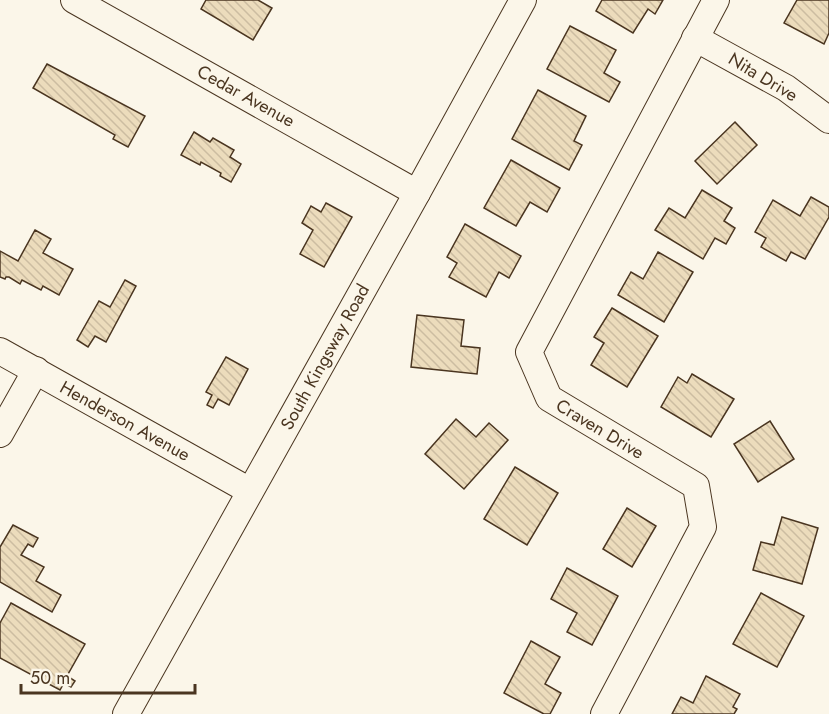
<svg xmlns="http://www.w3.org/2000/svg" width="829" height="714" font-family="Jost,sans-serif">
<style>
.building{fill:url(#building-back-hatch);stroke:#4a3520;stroke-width:1.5}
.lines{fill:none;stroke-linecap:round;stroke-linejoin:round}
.minor-casing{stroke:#4a3520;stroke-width:28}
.minor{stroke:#fbf6e9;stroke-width:26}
.labels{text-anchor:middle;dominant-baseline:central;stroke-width:4.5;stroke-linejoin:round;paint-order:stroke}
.street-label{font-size:18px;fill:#4a3520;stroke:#fbf6e9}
</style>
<defs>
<pattern id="building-back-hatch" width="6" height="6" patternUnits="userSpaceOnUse" patternTransform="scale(1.5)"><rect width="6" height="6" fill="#ecdcbc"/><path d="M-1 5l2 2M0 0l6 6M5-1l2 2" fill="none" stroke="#ccbda1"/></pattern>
</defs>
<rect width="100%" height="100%" fill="#fbf6e9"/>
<!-- building -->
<g class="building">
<polygon points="206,0 258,0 272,8 253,40 201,9"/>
<polygon points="602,0 663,0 655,14 648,9 633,33 596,11"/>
<polygon points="797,0 829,0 829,33 824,44 784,23"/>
<polygon points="570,26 616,50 604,73 620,82 609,102 547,69"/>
<polygon points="47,64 145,116 128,147 113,139 115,135 33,88"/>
<polygon points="538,90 586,116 574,141 582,145 569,170 512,139"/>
<polygon points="735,122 757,145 717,184 695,161"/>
<polygon points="194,132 210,142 213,138 234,150 230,157 241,164 231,182 220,176 221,173 201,162 200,165 181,155"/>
<polygon points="511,160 560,188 547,212 530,202 516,226 484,208"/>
<polygon points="702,190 732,208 724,221 735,228 726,244 715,238 703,259 655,230 669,208 685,218"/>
<polygon points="811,197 829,207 829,217 805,259 791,252 786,261 761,247 766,238 755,232 773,200 800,216"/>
<polygon points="326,203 352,217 324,267 300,254 313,230 302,223 311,206 321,212"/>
<polygon points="465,224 521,256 509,278 499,272 486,297 449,277 457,263 447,257"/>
<polygon points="35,230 51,239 43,253 73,269 59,295 43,286 41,290 22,280 20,284 9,277 6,277 5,279 0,277 0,251 18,261"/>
<polygon points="658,252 693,272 664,322 618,295 631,272 643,279"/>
<polygon points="125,280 136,286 106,342 95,336 88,347 77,340 99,301 110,307"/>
<polygon points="612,308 658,336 627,387 591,365 604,343 594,337"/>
<polygon points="417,315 464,320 461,346 480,348 477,374 411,367"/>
<polygon points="226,357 248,369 229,405 218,399 213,408 207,405 212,395 206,392"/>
<polygon points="692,374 734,399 711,437 661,407 678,377 687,383"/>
<polygon points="456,419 476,437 489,423 508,440 464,489 425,454"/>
<polygon points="770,421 794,459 758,482 734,444"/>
<polygon points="515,467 558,493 527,545 484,519"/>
<polygon points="627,508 656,526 632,567 603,549"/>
<polygon points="782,517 818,528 802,584 753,570 761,542 774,545"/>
<polygon points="13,525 38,538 33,547 28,544 21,555 44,567 36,581 61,595 52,612 0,582 0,547"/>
<polygon points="567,568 618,596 592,645 567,632 577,613 551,599"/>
<polygon points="761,593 804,616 777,667 733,644"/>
<polygon points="11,603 85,644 67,676 75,681 71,687 64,683 60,690 0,658 0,623"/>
<polygon points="531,641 560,657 545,684 561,693 550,714 544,714 504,693"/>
<polygon points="706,676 740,694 733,707 737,709 734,714 672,714 681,697 693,703"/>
</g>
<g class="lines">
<!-- minor casing -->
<g class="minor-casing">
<g id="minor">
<polyline points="74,0 417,193"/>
<polyline points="695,38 786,88 829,120"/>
<polyline points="0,351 250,491"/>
<polyline points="0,434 36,370"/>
<polyline points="126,714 417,193 523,0"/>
<polyline points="604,714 703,527 696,486 549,398 529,352 716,0"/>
</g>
</g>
<!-- minor -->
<use href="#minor" class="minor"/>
</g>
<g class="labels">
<!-- street labels -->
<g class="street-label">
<text transform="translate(763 77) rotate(31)">Nita Drive</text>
<text transform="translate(246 96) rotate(29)">Cedar Avenue</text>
<text transform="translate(325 357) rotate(-61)">South Kingsway Road</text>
<text transform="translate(125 421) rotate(29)">Henderson Avenue</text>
<text transform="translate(600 429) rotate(31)">Craven Drive</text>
</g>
</g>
<!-- scale -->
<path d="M21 684v9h174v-9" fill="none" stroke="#4a3520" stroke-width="3"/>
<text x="30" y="684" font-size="18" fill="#4a3520" stroke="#fbf6e9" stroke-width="4.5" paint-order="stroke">50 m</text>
</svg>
